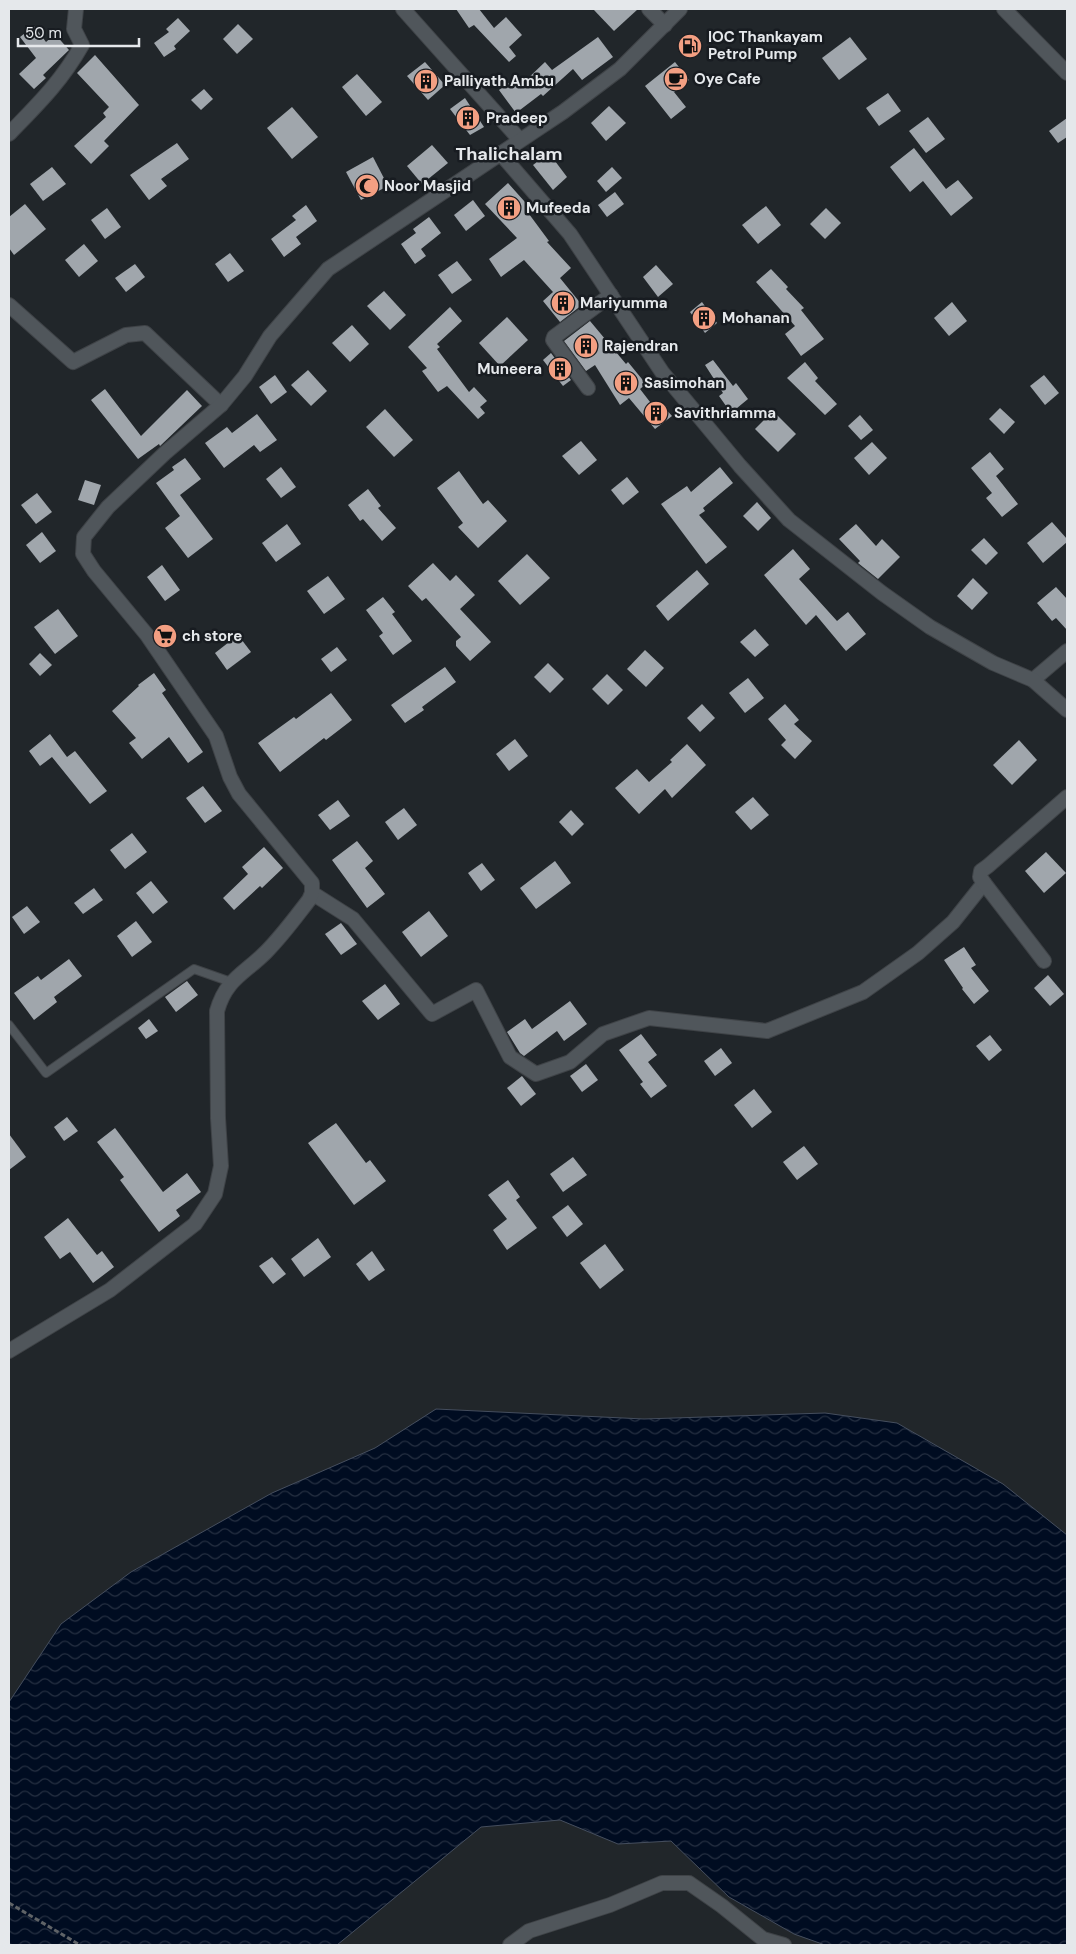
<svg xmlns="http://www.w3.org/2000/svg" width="1076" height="1954" font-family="'DM Sans',sans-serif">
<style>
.water{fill:url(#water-waves);stroke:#454e5e}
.building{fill:#a0a6ac}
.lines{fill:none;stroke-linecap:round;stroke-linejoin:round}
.service-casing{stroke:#3f4347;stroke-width:10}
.minor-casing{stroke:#3f4347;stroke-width:16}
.secondary-casing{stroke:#3f4347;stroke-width:16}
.path{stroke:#5f6367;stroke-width:3;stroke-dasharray:5 2.5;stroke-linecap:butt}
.service{stroke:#50565b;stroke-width:8}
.minor{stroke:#50565b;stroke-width:14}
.secondary{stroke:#50565b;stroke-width:14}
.labels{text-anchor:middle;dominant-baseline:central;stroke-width:5;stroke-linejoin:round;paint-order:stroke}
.poi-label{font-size:15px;font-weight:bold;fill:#e5e8eb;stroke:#181c21;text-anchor:start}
.quarter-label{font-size:18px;font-weight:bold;fill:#e5e8eb;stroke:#181c21}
</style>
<defs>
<pattern id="water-waves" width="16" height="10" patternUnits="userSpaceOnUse" patternTransform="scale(1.25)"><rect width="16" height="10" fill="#000c21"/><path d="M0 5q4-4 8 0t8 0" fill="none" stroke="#252f41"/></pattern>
</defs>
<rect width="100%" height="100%" fill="#21262a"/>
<!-- water -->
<polygon class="water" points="436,1409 644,1419 825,1413 897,1423 1003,1484 1067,1535 1067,1945 825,1945 794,1934 729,1897 671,1841 618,1844 560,1820 481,1827 337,1945 9,1945 9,1702 61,1624 131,1572 272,1493 375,1448"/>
<!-- building -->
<g class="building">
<polygon points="456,9 479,9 494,28 506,17 522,35 509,47 516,56 509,62 474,25 469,28"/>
<polygon points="593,9 638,9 614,31"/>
<polygon points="178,18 190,31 174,46 176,49 164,57 154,43 169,32 166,29"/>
<polygon points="238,24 253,39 237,54 223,39"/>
<polygon points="34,26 46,42 55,34 69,50 43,75 46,78 34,89 19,74 36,58 20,37"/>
<polygon points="598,37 613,57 582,80 573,69 543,96 541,94 516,113 499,90 518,76 523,83 545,62 552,70"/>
<polygon points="850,37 867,59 839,80 822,58"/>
<polygon points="95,55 139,105 104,141 109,146 91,164 74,146 106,117 103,113 109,107 77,73"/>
<polygon points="425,62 445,85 428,100 407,76"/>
<polygon points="675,62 689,80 674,92 686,107 671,119 645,86"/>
<polygon points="357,74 382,102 366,116 342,87"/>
<polygon points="204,89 213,99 201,110 191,100"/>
<polygon points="888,93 901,111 879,126 866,108"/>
<polygon points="465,98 484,127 470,135 450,109"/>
<polygon points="609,106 626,123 606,141 591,123"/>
<polygon points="292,107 318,137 292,159 267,128"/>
<polygon points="928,117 945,139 926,153 909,131"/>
<polygon points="1067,118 1067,137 1058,143 1049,131"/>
<polygon points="177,143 189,159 161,179 167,186 149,200 130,175"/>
<polygon points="432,145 448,163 422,184 407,166"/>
<polygon points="914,148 946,189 958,180 973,198 951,216 923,181 910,192 890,167"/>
<polygon points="549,153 567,177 553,190 533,165"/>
<polygon points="373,157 388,186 361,200 346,172"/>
<polygon points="52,167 66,184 43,201 30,184"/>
<polygon points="612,167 622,178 606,192 597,181"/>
<polygon points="508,183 533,211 529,214 549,241 547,242 571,268 560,278 582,305 560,322 543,301 553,292 524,260 501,277 489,259 517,238 485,204"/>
<polygon points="615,192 624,204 607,217 598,205"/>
<polygon points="473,200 485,216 466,231 454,215"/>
<polygon points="25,204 46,229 14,255 9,248 9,217"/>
<polygon points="306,205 317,221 296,237 301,244 284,257 271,239 296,220 292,216"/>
<polygon points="766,206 781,225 758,244 742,225"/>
<polygon points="107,208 121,227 105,239 91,220"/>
<polygon points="826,208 841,223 825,239 810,224"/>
<polygon points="429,217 441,233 421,249 426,256 415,264 401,244 416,233 413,229"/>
<polygon points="84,244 98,261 79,277 65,260"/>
<polygon points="230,253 244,271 228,282 215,264"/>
<polygon points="457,261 472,280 452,294 438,275"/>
<polygon points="135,264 145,277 126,292 115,278"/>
<polygon points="656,265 673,284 658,297 643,277"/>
<polygon points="771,269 788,287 786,289 804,308 801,310 824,339 801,356 785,334 795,326 756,282"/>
<polygon points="384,291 406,315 390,330 367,306"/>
<polygon points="702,302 717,323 705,333 690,312"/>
<polygon points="952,302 967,321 949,336 934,318"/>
<polygon points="450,307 462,321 437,344 440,347 437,349 469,392 474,387 487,401 480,407 485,413 478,419 447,386 438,392 422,371 427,368 408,347"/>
<polygon points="507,317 528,340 500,366 479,343"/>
<polygon points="590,321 626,364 628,362 646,384 640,389 657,411 664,407 672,416 655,429 629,398 620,405 595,365 586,371 564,341"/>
<polygon points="352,325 369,344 350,362 332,343"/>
<polygon points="551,353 571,380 563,386 543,360"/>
<polygon points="713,360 733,386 736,383 748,399 731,413 719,396 723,393 705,365"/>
<polygon points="805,362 818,378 815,381 837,404 825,415 787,378"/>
<polygon points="308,370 327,391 311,406 291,385"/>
<polygon points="275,375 287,392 271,404 259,387"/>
<polygon points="1044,375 1059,393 1045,405 1030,386"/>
<polygon points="105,389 141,436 187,390 202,406 160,446 159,444 138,459 91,400"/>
<polygon points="1000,408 1015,422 1004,434 989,419"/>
<polygon points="385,409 413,440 394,457 366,427"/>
<polygon points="773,411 796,434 778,452 755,429"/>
<polygon points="257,414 277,440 260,452 254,445 224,468 205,443 227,427 232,433"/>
<polygon points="860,415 873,430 861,440 848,426"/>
<polygon points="581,441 597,460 579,475 562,456"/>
<polygon points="872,442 887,458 869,475 854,458"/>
<polygon points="990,452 1004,469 996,476 1018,504 1002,517 986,498 992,493 971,468"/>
<polygon points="185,458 201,479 180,495 213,539 188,558 165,528 180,516 156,483 174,470 172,467"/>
<polygon points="281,467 296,487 281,498 266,479"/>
<polygon points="720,467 733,483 703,508 705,511 699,515 727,547 706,564 661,504 687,486 691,492"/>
<polygon points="459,471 483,504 488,500 507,521 478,548 458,527 463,523 437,488"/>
<polygon points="627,477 639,492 623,505 611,490"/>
<polygon points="85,480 101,485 94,505 78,500"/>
<polygon points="368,489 381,506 378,508 396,528 382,541 363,519 360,521 348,505"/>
<polygon points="37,493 52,512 36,524 21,505"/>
<polygon points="757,502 771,518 758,531 743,516"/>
<polygon points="1052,522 1067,539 1067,542 1043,563 1027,543"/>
<polygon points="287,524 301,544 276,562 262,543"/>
<polygon points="856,524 876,546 882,539 900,557 878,579 858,563 860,561 839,539"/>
<polygon points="42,532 56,551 40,563 26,545"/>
<polygon points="984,538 998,553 986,565 971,550"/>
<polygon points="793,549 810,569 799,579 837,621 848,612 866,634 846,651 816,615 806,625 764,575"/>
<polygon points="527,554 550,578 520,605 498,581"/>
<polygon points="433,563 450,581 456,575 475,595 460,609 491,642 470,661 456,646 456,641 461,637 426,598 422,601 408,586"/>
<polygon points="162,565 180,590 165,601 147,577"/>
<polygon points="697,570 709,584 668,621 656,606"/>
<polygon points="328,576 345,599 324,614 307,591"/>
<polygon points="973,578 988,593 972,610 957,596"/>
<polygon points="1056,587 1067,599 1067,630 1056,618 1052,621 1037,603"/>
<polygon points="383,597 395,612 392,614 412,641 393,655 379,636 383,633 366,610"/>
<polygon points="58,609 78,636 55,654 34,627"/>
<polygon points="755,629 769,645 755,657 740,642"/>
<polygon points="238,635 251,652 227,670 215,653"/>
<polygon points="337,647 347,660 331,672 321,659"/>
<polygon points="645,650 664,668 646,687 627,669"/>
<polygon points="40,653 52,665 40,676 29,664"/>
<polygon points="548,663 564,679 550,693 534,677"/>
<polygon points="445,667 456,682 422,707 424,710 405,723 391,705"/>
<polygon points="154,673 166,690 162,693 203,752 188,763 169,737 142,759 129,743 136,738 112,711 139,686 138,685"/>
<polygon points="607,674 623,690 608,705 592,689"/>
<polygon points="748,678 764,698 745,713 729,693"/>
<polygon points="331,693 352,720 326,740 324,738 280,772 258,743 294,717 296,719"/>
<polygon points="702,704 715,718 700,732 687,718"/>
<polygon points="785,704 799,720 794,724 812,741 795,759 781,745 786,740 768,719"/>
<polygon points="50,734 67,757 75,751 107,791 90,804 52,757 40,766 29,751"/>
<polygon points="515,739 528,756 509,771 496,754"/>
<polygon points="1019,740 1037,760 1012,785 993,765"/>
<polygon points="687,744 706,765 672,798 665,789 639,814 615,788 637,769 649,782 672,762 670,760"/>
<polygon points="203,786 222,811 205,823 186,798"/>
<polygon points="753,797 769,815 751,830 735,812"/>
<polygon points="338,800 350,816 330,830 318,815"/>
<polygon points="404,808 417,825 398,840 385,822"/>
<polygon points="571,810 584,824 572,836 559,822"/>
<polygon points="132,833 147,852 125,869 110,850"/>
<polygon points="357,841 373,861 365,868 385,894 367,908 332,860"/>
<polygon points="264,847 283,868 262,888 260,886 234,910 223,898 248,874 242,867"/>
<polygon points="1046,852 1066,873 1044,893 1025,871"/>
<polygon points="555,861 571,883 536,909 520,888"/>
<polygon points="482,863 495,880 481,891 468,873"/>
<polygon points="151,881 168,902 153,914 136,893"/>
<polygon points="94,888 103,900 83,914 74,903"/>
<polygon points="27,906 40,922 24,934 12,917"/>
<polygon points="429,911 448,936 421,957 402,932"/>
<polygon points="136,921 152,942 132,957 117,936"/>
<polygon points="341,923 357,944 341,955 325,934"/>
<polygon points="964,947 976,965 971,968 989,991 974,1004 962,989 963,988 944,960"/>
<polygon points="69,959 82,976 54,997 57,1002 34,1020 14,993 38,976 41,980"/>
<polygon points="1048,975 1064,994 1050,1006 1034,988"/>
<polygon points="187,981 198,995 176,1012 165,997"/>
<polygon points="385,984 400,1004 378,1020 362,1001"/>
<polygon points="570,1001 587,1024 564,1041 557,1031 524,1056 520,1053 507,1032 525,1019 532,1029"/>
<polygon points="149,1019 158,1031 146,1039 138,1028"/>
<polygon points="641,1034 657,1055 648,1062 667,1086 651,1098 640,1084 643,1082 619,1050"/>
<polygon points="990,1035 1002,1050 989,1061 976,1046"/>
<polygon points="721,1048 732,1063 715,1076 704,1061"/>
<polygon points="586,1064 598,1080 582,1092 570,1076"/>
<polygon points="522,1076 536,1094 521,1106 507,1088"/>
<polygon points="754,1089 772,1112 752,1128 734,1105"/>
<polygon points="67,1117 78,1131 64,1141 54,1127"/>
<polygon points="336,1123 366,1163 370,1160 386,1181 354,1205 308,1143"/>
<polygon points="115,1128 163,1192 187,1173 201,1192 176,1210 180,1216 159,1232 120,1180 124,1177 97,1142"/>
<polygon points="9,1134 26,1157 9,1170"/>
<polygon points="804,1146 818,1164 797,1180 783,1162"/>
<polygon points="573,1157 587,1175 563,1192 550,1174"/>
<polygon points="508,1180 520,1197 516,1200 537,1228 507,1250 493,1230 507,1219 488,1195"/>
<polygon points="568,1205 583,1224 567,1237 552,1217"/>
<polygon points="68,1218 97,1255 102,1251 114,1267 93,1283 70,1252 60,1259 44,1237"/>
<polygon points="318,1238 331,1257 304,1277 291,1259"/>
<polygon points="605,1244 624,1270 600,1289 580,1263"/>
<polygon points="372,1251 385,1270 369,1281 356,1264"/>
<polygon points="272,1257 286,1274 273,1284 259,1266"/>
</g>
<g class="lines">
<!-- service casing -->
<g class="service-casing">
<polyline id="service" points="9,1025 46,1073 194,969 231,982"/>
</g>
<!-- minor casing -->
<g class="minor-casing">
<g id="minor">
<polyline points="403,9 520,140"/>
<polyline points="649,9 665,25"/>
<polyline points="1004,9 1067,73"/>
<path d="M9 134C38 104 61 82 82 45L74 29 76 9"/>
<polyline points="9,305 73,362 126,335 145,333 221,405"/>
<polyline points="588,388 553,340 554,337 611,295"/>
<polyline points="1033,680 1067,651"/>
<polyline points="312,893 353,919 432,1014 476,990 510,1057 536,1074 570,1062 603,1034 649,1018 767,1031 863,992 918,953 953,922 984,883"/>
<polyline points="1044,961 984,883 980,877 981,871 988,866 1067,797"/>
<polyline points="510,1945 529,1931 610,1905 662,1883 689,1883 722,1906 763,1939 784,1945"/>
</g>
</g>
<!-- secondary casing -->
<g class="secondary-casing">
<g id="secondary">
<polyline points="500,153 570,234 662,372 740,466 789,520 882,593 930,627 993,663 1033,680 1067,710"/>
<path d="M9 1351 110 1290 195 1224 215 1194 221 1166 218 1118 217 1011C226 979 244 974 266 952 282 936 295 918 309 900L312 893V883L239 794 230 777 216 736 147 635 94 571 83 554 84 537 108 507 165 453 221 405 245 376 270 336 328 269 563 112 620 69 680 9"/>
</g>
</g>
<!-- path -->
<polyline class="path" points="9,1903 80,1945"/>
<!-- service -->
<use href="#service" class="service"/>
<!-- minor -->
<use href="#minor" class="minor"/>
<!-- secondary -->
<use href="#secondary" class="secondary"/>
</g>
<!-- icons -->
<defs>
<g id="fuel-disc" transform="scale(1.25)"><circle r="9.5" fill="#f39f82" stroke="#181c21"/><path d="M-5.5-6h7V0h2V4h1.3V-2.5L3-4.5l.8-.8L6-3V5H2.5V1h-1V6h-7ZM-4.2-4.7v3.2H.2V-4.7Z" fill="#111"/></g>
<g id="cafe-disc" transform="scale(1.25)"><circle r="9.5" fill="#f39f82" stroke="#181c21"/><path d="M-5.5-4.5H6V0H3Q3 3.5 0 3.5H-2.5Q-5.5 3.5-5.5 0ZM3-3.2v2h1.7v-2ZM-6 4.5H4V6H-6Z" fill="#111"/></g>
<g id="building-disc" transform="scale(1.25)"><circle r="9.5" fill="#f39f82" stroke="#181c21"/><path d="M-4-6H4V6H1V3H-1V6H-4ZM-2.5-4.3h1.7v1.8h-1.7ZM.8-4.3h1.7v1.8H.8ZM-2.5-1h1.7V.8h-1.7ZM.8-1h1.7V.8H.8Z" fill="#111"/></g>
<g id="mosque-disc" transform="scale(1.25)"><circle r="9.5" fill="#f39f82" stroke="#181c21"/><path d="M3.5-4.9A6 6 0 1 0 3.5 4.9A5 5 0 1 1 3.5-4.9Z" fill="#111"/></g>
<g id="supermarket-disc" transform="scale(1.25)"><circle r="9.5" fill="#f39f82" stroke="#181c21"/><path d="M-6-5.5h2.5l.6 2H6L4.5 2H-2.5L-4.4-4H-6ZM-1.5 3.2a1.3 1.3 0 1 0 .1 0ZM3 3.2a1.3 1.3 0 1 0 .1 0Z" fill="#111"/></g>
</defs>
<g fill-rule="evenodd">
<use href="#fuel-disc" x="690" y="46"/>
<use href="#cafe-disc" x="676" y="79"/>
<use href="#building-disc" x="426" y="81"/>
<use href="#building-disc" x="468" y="118"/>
<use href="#mosque-disc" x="367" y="186"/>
<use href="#building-disc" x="509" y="208"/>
<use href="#building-disc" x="563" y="303"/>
<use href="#building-disc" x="704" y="318"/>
<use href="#building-disc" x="586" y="346"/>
<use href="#building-disc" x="560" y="369"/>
<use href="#building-disc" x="626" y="383"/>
<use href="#building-disc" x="656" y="413"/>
<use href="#supermarket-disc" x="165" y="636"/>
</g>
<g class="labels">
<!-- poi labels -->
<g class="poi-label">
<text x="708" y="37">IOC Thankayam<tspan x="708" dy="17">Petrol Pump</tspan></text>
<text x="694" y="79">Oye Cafe</text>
<text x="444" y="81">Palliyath Ambu</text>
<text x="486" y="118">Pradeep</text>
<text x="384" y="186">Noor Masjid</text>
<text x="526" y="208">Mufeeda</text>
<text x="580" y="303">Mariyumma</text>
<text x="722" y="318">Mohanan</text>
<text x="604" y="346">Rajendran</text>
<text x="542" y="369" text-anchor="end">Muneera</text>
<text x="644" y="383">Sasimohan</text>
<text x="674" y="413">Savithriamma</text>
<text x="182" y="636">ch store</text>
</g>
<!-- quarter labels -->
<g class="quarter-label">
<text x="509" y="154">Thalichalam</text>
</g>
</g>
<!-- border -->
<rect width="1076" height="1954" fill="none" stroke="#e5e8eb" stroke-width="20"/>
<!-- scale -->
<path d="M18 38v8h121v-8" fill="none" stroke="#e5e8eb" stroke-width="2.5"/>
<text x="25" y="38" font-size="15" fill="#e5e8eb" stroke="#181c21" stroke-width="4" paint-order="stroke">50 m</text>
</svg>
